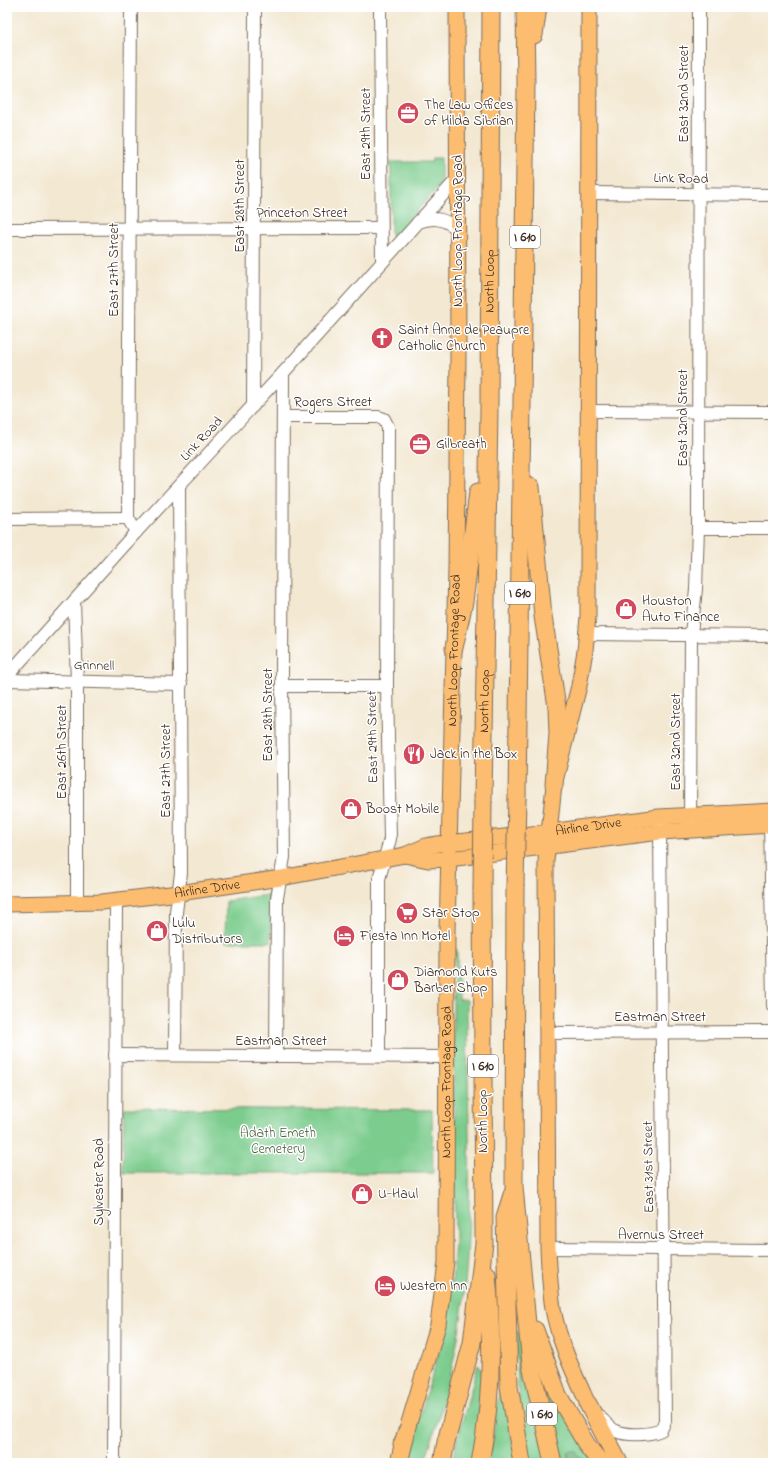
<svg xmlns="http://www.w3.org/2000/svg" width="780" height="1470" font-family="'Indie Flower',sans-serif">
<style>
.green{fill:#7bcc8d;stroke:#5b7b56}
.forest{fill:#64b078;stroke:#506d4b}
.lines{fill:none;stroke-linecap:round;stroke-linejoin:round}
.minor-casing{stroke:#7b6c5d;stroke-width:14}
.major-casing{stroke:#7b6c5d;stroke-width:17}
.highway-casing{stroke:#7b6c5d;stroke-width:19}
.minor{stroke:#fff;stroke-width:12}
.major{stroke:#fcbd6f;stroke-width:15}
.highway{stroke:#fcbd6f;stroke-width:17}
.highway-bridge-casing{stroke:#7b6c5d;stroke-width:19;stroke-linecap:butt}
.highway-bridge{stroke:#fcbd6f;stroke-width:17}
.labels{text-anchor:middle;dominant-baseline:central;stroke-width:3;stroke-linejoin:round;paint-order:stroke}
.shield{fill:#fff;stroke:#766a62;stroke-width:1}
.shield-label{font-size:13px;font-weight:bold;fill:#3b2a1e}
.street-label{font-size:14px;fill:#3b2a1e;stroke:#fff}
.poi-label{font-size:14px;fill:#3b2a1e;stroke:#fff;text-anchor:start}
.park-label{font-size:14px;fill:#516345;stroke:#fff}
</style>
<rect width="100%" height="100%" fill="#fff"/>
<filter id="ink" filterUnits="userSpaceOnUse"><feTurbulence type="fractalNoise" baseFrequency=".025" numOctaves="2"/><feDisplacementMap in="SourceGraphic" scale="8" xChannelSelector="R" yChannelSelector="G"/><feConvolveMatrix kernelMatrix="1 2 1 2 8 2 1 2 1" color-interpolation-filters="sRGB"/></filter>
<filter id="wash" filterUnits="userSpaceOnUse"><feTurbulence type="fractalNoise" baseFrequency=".012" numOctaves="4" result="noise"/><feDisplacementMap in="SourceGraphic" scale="16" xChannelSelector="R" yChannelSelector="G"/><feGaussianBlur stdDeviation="0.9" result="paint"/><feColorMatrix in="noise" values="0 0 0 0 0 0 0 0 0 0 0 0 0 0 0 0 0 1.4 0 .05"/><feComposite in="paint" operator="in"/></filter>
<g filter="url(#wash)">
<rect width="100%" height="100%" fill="#f3e8d2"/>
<!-- green -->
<g class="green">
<polygon points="432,158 441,158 441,184 394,236 391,234 391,162 432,162"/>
<polygon points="267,895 271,903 271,942 225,942 226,901"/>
<path d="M455 948 457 950 459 1000H467C467 1098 474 1198 464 1296 458 1352 443 1409 424 1463H406L441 1345 452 1284 455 1242 453 1009Z"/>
<polygon points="124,1108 432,1110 433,1173 123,1173"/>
<polygon points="516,1332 519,1332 547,1463 530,1463 518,1392"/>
<polygon points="478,1364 484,1377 474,1463 451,1463"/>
<polygon points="537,1364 595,1463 563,1463"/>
<polygon points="500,1387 503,1387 516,1463 489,1463"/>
</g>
<!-- forest -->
<polygon class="forest" points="568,1451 575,1451 586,1463 570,1463"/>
</g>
<g filter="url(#ink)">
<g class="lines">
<!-- minor casing -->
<g class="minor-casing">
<g id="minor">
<polyline points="131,7 128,518 136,532"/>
<polyline points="380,7 382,262"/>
<polyline points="588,193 773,195"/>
<path d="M418 222C435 216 444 219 458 229"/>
<polyline points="7,229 381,228"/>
<polyline points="253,406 255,7"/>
<polyline points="588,411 773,412"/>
<polyline points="284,417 378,417 384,419 388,427 387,686 390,839 379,879 379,1056"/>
<polyline points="7,519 128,518"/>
<polyline points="698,528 773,528"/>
<polyline points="74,602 77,681 77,903"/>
<polyline points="587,634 773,636"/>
<polyline points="7,676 136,532 283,373 458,178"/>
<polyline points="7,680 181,684"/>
<polyline points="282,686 387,686"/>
<polyline points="770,816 773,1006"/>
<polyline points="690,824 691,634 696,589 698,528 699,7"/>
<polyline points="546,1033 773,1032"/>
<polyline points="115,1055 447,1057"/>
<polyline points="175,1055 176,912 181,873 179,486"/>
<polyline points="276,1056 277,898 284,857 282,686 283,373"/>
<polyline points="548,1248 773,1250"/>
<path d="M599 1416C605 1422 609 1428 616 1431 627 1436 650 1435 661 1430L665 1421 660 824"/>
<polyline points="114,1463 116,901"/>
</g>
</g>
<!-- major casing -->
<g class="major-casing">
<g id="major">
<polyline points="405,855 428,860 449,859 660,832 773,825"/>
<path id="s1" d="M7 904 102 902 179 893 281 878 405 855 426 846 438 844 550 832 659 817 773 811"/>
<path d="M588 1404C574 1373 559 1342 553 1309 550 1289 549 1269 548 1248L546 861 554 785 579 686 585 651 588 616 589 7"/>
<path id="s2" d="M401 1444 406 1433 438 1325 446 1262 447 932 456 569 458 357 457 7"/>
</g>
</g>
<!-- highway casing -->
<g class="highway-casing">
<g id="highway">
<polyline points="534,35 538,7"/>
<polyline points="531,487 543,616 557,707 558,733 554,785"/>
<polyline points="454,648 464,602 478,492"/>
<polyline points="517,798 526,84 525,7"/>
<path id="s3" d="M483 801 489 409 491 7"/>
<polyline points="515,886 514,1187 531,1365 553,1463"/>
<polyline points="512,1195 505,1217 509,1386 522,1463"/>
<polyline points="535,1330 558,1395 588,1447 601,1463"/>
<polyline points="588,1404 619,1463"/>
<polyline points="399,1463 406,1433"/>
<polyline points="442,1463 446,1442 472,1343 484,1243 482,890"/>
<path d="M480 1463C492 1401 493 1337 487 1274"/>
</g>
</g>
<!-- minor -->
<use href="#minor" class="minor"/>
<!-- major -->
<use href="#major" class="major"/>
<!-- highway -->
<use href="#highway" class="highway"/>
<!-- highway-bridge casing -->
<g class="highway-bridge-casing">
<g id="highway-bridge">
<polyline points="515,886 517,798"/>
<polyline points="482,890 483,801"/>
</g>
</g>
<!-- highway-bridge -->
<use href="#highway-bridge" class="highway-bridge"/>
</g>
</g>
<!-- icons -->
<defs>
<g id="office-disc" transform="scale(1.15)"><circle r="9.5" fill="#d1495b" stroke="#fff"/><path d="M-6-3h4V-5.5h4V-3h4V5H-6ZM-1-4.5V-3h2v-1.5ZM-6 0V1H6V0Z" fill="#fff"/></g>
<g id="church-disc" transform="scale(1.15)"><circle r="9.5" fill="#d1495b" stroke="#fff"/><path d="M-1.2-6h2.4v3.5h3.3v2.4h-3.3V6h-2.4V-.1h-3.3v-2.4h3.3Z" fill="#fff"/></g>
<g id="shop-disc" transform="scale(1.15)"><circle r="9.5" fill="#d1495b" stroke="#fff"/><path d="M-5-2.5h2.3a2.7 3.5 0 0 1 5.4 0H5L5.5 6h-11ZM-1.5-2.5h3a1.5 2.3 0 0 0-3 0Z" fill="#fff"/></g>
<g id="restaurant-disc" transform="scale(1.15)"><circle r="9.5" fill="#d1495b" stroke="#fff"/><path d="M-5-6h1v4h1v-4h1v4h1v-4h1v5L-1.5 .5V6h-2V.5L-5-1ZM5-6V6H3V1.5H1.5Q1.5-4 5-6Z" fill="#fff"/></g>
<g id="supermarket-disc" transform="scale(1.15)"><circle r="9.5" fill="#d1495b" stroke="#fff"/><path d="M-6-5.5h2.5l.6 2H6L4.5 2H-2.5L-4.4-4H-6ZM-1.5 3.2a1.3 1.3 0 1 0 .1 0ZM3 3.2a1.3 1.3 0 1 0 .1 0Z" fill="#fff"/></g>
<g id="hotel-disc" transform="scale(1.15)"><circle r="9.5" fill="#d1495b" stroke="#fff"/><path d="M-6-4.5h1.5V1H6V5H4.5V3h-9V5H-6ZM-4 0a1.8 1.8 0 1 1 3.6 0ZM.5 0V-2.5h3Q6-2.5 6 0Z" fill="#fff"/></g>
</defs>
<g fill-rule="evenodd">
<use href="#office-disc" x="408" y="113"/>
<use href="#church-disc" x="382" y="338"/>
<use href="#office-disc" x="420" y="444"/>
<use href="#shop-disc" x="626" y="609"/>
<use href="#restaurant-disc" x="414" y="754"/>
<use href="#shop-disc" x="351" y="809"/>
<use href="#supermarket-disc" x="407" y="913"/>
<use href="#shop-disc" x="157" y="931"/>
<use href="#hotel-disc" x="344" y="936"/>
<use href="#shop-disc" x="398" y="980"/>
<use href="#shop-disc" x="362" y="1194"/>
<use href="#hotel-disc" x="385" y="1286"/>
</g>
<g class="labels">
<!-- shield labels -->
<g class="shield">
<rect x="510" y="226" width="30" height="22" rx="3"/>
<rect x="505" y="582" width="30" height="22" rx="3"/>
<rect x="468" y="1055" width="30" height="22" rx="3"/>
<rect x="527" y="1403" width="30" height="22" rx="3"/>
</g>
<g class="shield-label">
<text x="525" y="237">I 610</text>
<text x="520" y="593">I 610</text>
<text x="483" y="1066">I 610</text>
<text x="542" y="1414">I 610</text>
</g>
<!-- street labels -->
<g class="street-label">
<text transform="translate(684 94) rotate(-90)">East 32nd Street</text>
<text transform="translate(366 134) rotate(-90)">East 29th Street</text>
<text transform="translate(681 179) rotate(1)">Link Road</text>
<text transform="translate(240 206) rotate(-90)">East 28th Street</text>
<text x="302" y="213">Princeton Street</text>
<text transform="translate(458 231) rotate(-90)">North Loop Frontage Road</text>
<text transform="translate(114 270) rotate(-90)">East 27th Street</text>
<text stroke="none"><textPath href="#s3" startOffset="520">North Loop</textPath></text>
<text x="333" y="402">Rogers Street</text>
<text transform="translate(683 418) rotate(-90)">East 32nd Street</text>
<text transform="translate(202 439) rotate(-47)">Link Road</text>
<text stroke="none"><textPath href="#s2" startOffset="800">North Loop Frontage Road</textPath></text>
<text transform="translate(94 666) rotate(2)">Grinnell</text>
<text stroke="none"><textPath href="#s3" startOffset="100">North Loop</textPath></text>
<text transform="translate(268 715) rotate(-90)">East 28th Street</text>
<text transform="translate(373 737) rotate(-91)">East 29th Street</text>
<text transform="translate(676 742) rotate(-90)">East 32nd Street</text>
<text transform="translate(62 752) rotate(-90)">East 26th Street</text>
<text transform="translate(166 771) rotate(-90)">East 27th Street</text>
<text stroke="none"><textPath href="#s1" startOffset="588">Airline Drive</textPath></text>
<text stroke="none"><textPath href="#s1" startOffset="201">Airline Drive</textPath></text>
<text x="660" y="1017">Eastman Street</text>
<text x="281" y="1041">Eastman Street</text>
<text stroke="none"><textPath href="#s2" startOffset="368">North Loop Frontage Road</textPath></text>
<text transform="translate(483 1121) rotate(-90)">North Loop</text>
<text transform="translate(649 1167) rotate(-91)">East 31st Street</text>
<text transform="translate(99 1182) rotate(-90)">Sylvester Road</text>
<text x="661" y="1235">Avernus Street</text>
</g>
<!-- poi labels -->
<g class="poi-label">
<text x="424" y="105">The Law Offices<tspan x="424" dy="16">of Hilda Sibrian</tspan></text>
<text x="398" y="330">Saint Anne de Peaupre<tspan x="398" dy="16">Catholic Church</tspan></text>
<text x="436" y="444">Gilbreath</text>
<text x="642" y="601">Houston<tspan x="642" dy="16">Auto Finance</tspan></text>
<text x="430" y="754">Jack in the Box</text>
<text x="366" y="809">Boost Mobile</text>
<text x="422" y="913">Star Stop</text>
<text x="172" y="923">Lulu<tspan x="172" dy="16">Distributors</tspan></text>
<text x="360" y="936">Fiesta Inn Motel</text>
<text x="414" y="972">Diamond Kuts<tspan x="414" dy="16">Barber Shop</tspan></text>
<text x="378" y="1194">U-Haul</text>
<text x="400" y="1286">Western Inn</text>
</g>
<!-- park labels -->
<g class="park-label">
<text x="278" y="1133">Adath Emeth<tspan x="278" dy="16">Cemetery</tspan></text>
</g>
</g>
<!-- margin -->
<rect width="780" height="1470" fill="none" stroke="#fff" stroke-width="24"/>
</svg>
